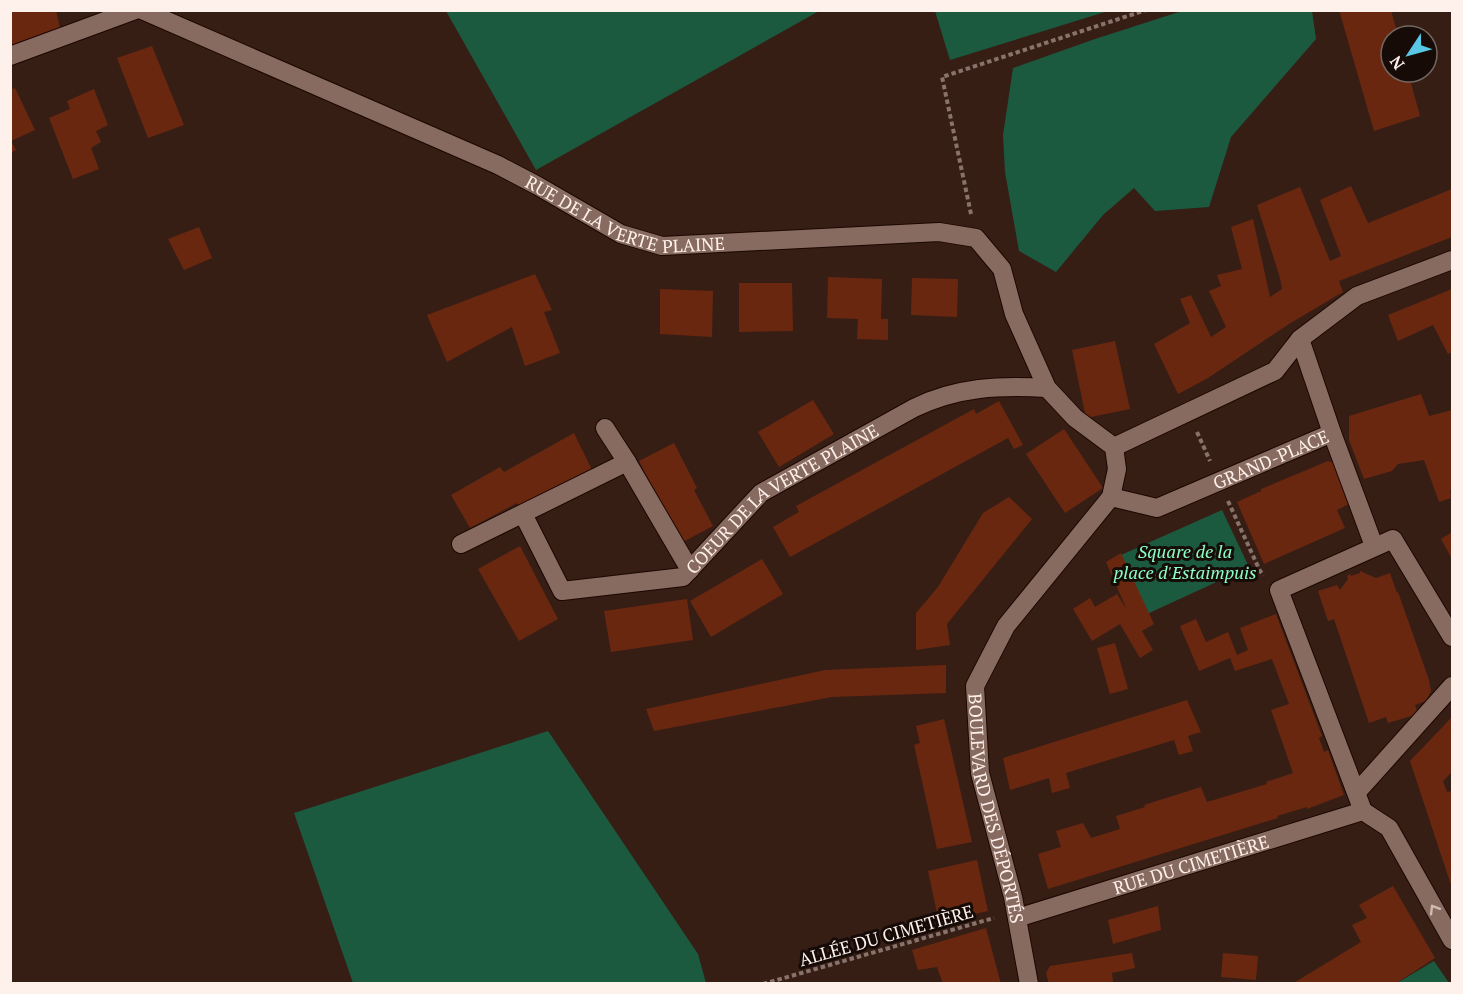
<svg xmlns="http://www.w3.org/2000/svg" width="1463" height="994" font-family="'PT Serif',serif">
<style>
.green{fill:#1c5a40}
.building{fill:#6a2710}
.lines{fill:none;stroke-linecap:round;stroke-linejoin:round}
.street-casing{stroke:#1c0702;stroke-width:20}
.path{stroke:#87736c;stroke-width:4;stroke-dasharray:4.5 3;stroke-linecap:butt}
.street{stroke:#886b60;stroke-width:18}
.oneway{stroke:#cfbbb3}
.labels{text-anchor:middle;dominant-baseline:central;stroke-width:6;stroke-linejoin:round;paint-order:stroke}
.street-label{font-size:18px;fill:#fef0eb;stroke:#160b07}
.park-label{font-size:18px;font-style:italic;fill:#8affc8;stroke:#160b07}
</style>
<rect width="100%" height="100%" fill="#361e15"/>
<!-- green -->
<g class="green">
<polygon points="1185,10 1312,11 1316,39 1231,137 1209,207 1155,211 1134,188 1103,215 1056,272 1019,251 1005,172 1003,135 1013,68 1095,39"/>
<polygon points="446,11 819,11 536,170"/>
<polygon points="935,11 935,10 1108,11 950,60"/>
<polygon points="1222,510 1249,567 1147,614 1121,555"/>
<polygon points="548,731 698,954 706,983 353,983 294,813"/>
<polygon points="1434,961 1449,983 1397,983"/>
</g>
<!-- building -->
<g class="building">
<polygon points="10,10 56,10 60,28 10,47"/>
<polygon points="1339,10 1391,10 1398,36 1391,36 1391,72 1408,72 1420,116 1374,131"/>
<polygon points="152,46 184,125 148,138 117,58"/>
<polygon points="15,88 35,130 11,141 16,150 10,153 10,90"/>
<polygon points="94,89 108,125 96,131 101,142 91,148 99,169 73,179 49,118 70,109 67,101"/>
<polygon points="1351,186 1368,223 1452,189 1452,237 1339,281 1343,292 1289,324 1208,378 1178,394 1154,344 1190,323 1180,299 1191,295 1211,337 1226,327 1209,291 1221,286 1217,275 1242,269 1231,227 1253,219 1270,297 1282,289 1280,278 1257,205 1300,187 1330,261 1341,256 1320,200"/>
<polygon points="199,227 212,258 184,270 168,239"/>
<polygon points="535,274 552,310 544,312 560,353 525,366 512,327 447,362 427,315"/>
<polygon points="828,277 882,279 881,319 888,319 888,340 857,339 858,319 827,318"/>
<polygon points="912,278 958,279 957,317 911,315"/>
<polygon points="739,283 792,283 793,331 739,332"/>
<polygon points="660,289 713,291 712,337 660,334"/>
<polygon points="1452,289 1452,352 1448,354 1433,325 1398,341 1388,315"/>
<polygon points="1115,341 1130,409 1086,418 1072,350"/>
<polygon points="1421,394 1429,416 1452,410 1452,490 1450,490 1451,498 1439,502 1424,460 1398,464 1392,471 1364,479 1349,440 1349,416"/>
<polygon points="813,400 834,434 779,467 758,432"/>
<polygon points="999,401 1023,445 1014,449 1008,438 790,557 773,527 799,512 796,506 974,409 976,414"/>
<polygon points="1064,429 1103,488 1065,513 1026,454"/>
<polygon points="574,433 592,470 521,508 517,503 470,528 451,495 500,467 504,472"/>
<polygon points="674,443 697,488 694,490 713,526 681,543 639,461"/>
<polygon points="1328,461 1337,464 1353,502 1337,510 1345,528 1264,564 1237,502 1261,491 1261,489"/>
<polygon points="1009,497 1032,519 947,624 950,645 916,650 916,613 938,587 983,513"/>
<polygon points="1452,532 1452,559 1441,539"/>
<polygon points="520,546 558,619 519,641 478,569"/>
<polygon points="1121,553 1154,624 1142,631 1153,650 1140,658 1120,624 1092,641 1073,609 1090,598 1095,607 1117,594 1127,610 1106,562"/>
<polygon points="762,559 783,594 711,637 690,601"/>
<polygon points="1360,571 1376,578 1390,573 1397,593 1398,592 1429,680 1431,691 1426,701 1415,705 1418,714 1388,723 1386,717 1369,723 1334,619 1328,621 1318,591 1337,585 1340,590 1348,579 1347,576 1350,574 1351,576 1360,573"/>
<polygon points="687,599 693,640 611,652 604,611"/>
<polygon points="1276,614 1322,736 1319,738 1324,752 1328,750 1344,795 1307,809 1307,807 1277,816 1278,818 1048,889 1038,854 1061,847 1056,831 1083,823 1091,838 1120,829 1116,816 1145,807 1144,805 1201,787 1207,802 1267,784 1266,782 1293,773 1271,710 1289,704 1272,659 1235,671 1230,658 1199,671 1180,626 1196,619 1206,642 1228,632 1237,655 1248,650 1240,628"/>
<polygon points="1115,643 1128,689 1110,694 1097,648"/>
<polygon points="946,665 946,693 832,697 654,731 646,709 825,670"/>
<polygon points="1187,700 1201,732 1188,736 1193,751 1179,755 1174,740 1066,773 1070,788 1052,793 1049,778 1010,790 1003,758"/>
<polygon points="1452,717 1452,772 1443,781 1447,792 1452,791 1452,888 1410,761"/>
<polygon points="944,719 972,842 937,849 914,745 920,743 916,726"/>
<polygon points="977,860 988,911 939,922 928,871"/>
<polygon points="1393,886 1435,958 1395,984 1292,984 1361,942 1352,925 1367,918 1359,905"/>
<polygon points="1158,906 1161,930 1113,944 1108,920"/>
<polygon points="986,928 1001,984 943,984 937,967 918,970 912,950"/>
<polygon points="1132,953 1135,968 1112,973 1113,982 1049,984 1046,973 1050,966"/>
<polygon points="1223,953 1258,956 1256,980 1221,977"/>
</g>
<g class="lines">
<!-- street casing -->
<g class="street-casing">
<g id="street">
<path id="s1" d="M142 10 498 165 538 186 621 234 662 246 939 232 976 238 1002 269 1014 314 1047 388 1075 418 1114 447 1117 469 1111 497 1006 626 975 686 980 773 1013 897 1029 984"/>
<polyline points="10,56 135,10"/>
<polyline points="605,428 627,462 690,570"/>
<polyline points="1332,433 1374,546"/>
<polyline points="1114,447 1275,371 1300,339 1357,296 1452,260"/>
<path id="s2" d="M1111 497 1157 508 1332 433 1300 339"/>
<path id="s3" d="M523 514 562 591 683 577 761 493 914 408C957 387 1000 385 1047 388"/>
<polyline points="461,544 627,462"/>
<polyline points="1357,792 1452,686"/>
<polyline points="1363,811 1279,590 1393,539 1452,637"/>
<polyline points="1363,811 1389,828 1452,940"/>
<path id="s4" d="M1017 918 1363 811"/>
</g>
</g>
<!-- path -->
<g class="path">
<polyline points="971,214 942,77 1146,10"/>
<polyline points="1197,432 1210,461"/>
<polyline points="1228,501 1260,571 1264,575"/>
<polyline points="763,984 994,918"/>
</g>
<!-- street -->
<use href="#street" class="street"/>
</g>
<!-- one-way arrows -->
<defs><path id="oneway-chevron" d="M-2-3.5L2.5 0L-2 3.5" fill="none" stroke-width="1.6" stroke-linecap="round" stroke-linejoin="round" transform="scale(1.5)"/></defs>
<use class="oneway" href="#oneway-chevron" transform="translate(1434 909) rotate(-121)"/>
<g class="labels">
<!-- street labels -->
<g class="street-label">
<text stroke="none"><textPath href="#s1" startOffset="528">RUE DE LA VERTE PLAINE</textPath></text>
<text stroke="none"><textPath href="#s2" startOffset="171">GRAND-PLACE</textPath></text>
<text stroke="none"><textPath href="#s3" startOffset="336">COEUR DE LA VERTE PLAINE</textPath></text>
<text stroke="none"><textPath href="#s1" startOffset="1554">BOULEVARD DES DÉPORTÉS</textPath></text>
<text stroke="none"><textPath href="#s4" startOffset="182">RUE DU CIMETIÈRE</textPath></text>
<text transform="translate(886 935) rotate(-16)">ALLÉE DU CIMETIÈRE</text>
</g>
<!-- park labels -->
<g class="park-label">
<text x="1185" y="551">Square de la<tspan x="1185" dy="21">place d'Estaimpuis</tspan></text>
</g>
</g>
<!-- border -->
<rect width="1463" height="994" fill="none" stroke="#fef0eb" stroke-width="24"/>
<!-- north arrow -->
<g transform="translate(1409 54) rotate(234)"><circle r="28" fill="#160b07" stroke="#736762" stroke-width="1.5"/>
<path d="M0-4.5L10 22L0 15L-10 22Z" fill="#59c8e5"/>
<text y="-9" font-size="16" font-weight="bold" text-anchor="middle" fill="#fef0eb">N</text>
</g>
</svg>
